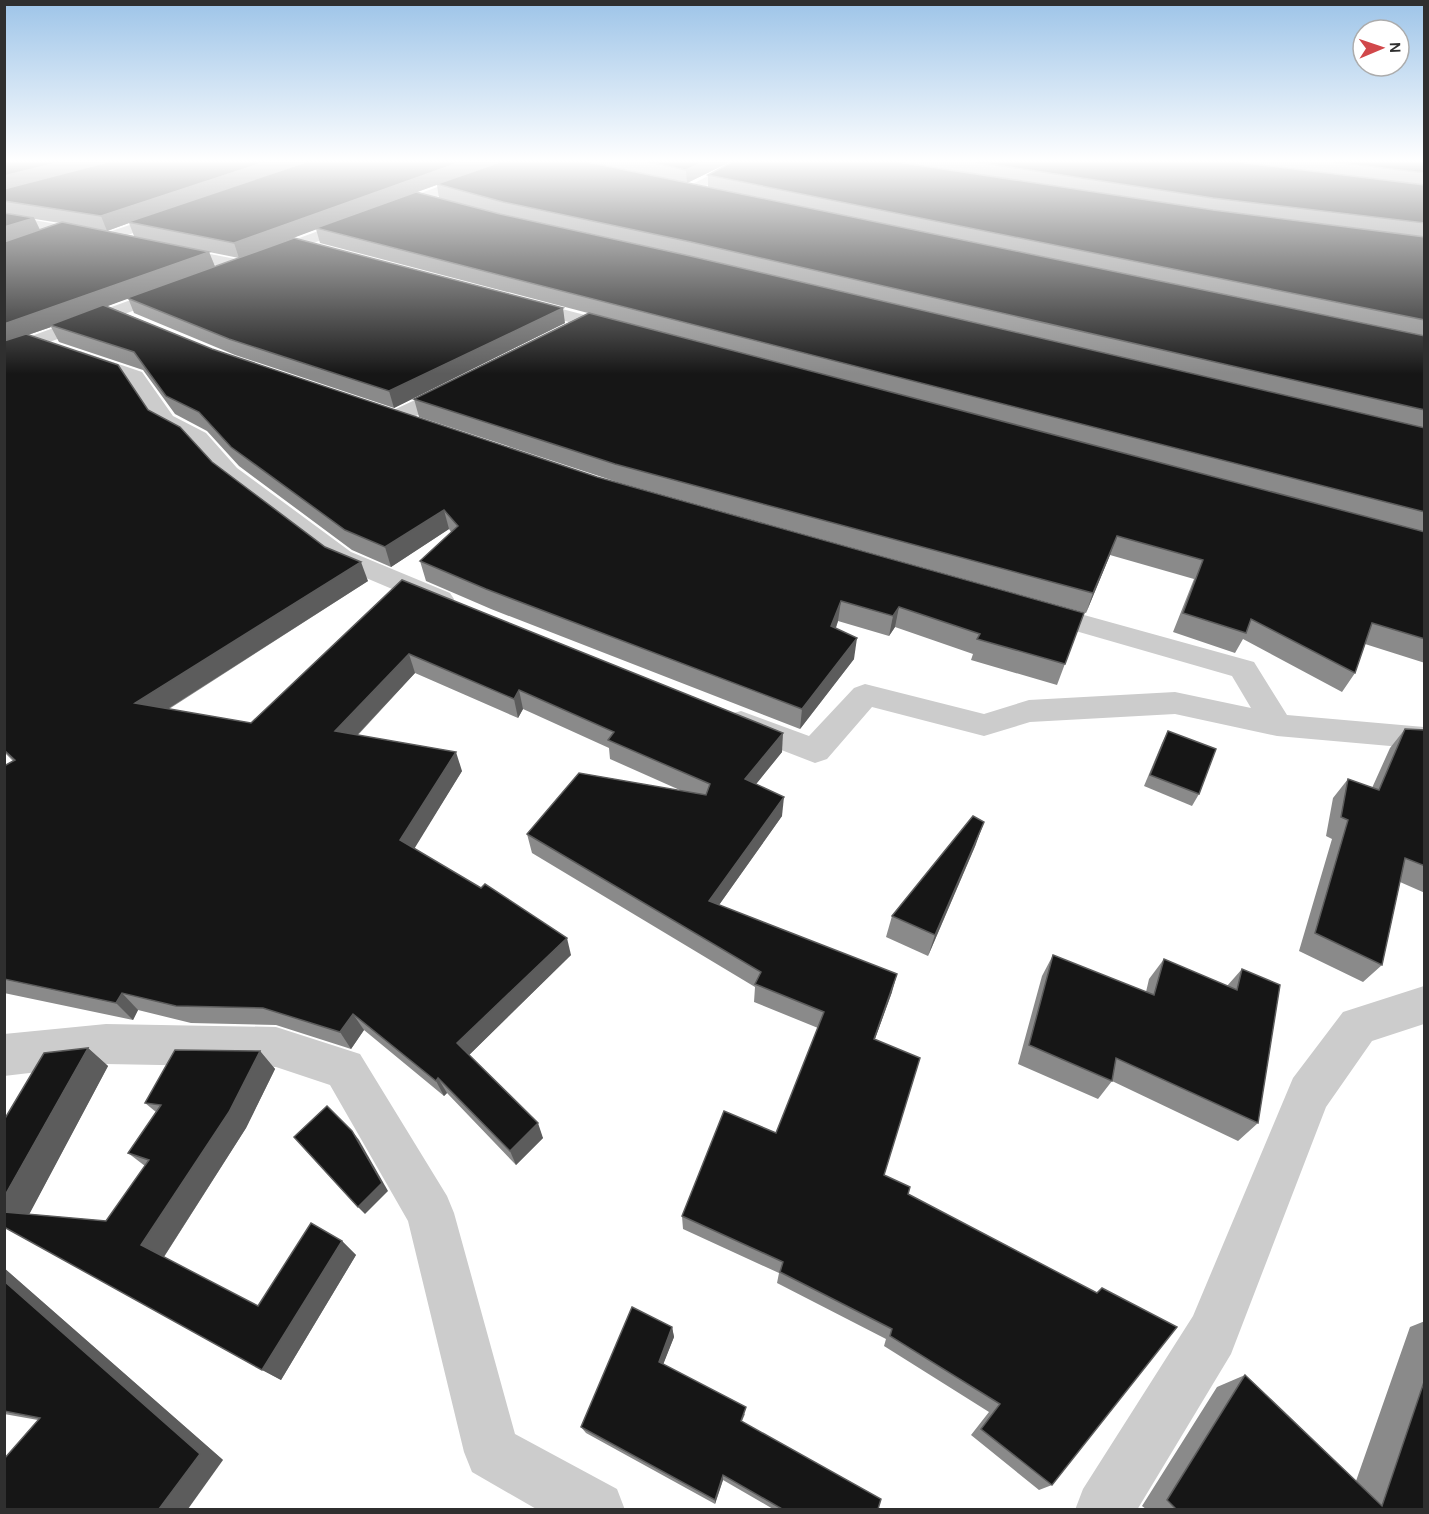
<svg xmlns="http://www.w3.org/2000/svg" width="1429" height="1514" font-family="Karla,sans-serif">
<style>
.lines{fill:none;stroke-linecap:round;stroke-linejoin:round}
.minor{fill:#ccc;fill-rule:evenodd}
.wall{fill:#8a8a8a;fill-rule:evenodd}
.shaded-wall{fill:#5c5c5c}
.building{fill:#161616;stroke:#5c5c5c;stroke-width:1.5}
</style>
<rect width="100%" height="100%" fill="#fff"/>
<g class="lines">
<!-- minor -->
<g class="minor">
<polygon points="505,162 523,162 522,165 268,260 262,262 254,257 256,254"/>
<polygon points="735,162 751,162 695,192 685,192 683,189"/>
<polygon points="174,210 179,211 181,214 179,217 105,243 97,238 92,240 4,223 4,215 92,230 100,235"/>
<polygon points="169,246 241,260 249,265 241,270 163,254 161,251"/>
<polygon points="172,285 178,286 181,290 178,294 4,359 4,346"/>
<polygon points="520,298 627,326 629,330 627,334 620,336 514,307 511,303 514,299"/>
<polygon points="80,351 142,372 173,416 206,433 237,468 351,552 450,593 454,599 450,605 440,607 430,605 333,564 221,478 190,443 157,426 128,380 73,361 70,357 73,353"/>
<path d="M456 381 463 383 466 387 463 391 414 417 435 423 438 428 435 433C420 436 402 427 387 423L384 418 387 413Z"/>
<polygon points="1037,602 1254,662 1287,715 1424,727 1424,749 1277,736 1175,714 1030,722 984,736 872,707 827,759 815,763 730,730 725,722 730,714 741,711 809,736 854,688 865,684 984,714 1029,700 1175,692 1251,708 1232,676 1027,617 1023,611 1027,605"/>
<polygon points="1424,986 1424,1024 1372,1041 1326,1107 1231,1354 1137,1510 1075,1510 1083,1489 1193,1316 1293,1078 1343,1012"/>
<polygon points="106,1024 276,1027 360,1054 447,1196 454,1213 515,1434 617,1489 625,1510 538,1510 472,1472 464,1452 408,1221 330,1085 276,1067 106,1064 4,1076 4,1034"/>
</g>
</g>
<!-- wall -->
<g class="wall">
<path d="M4 162H730L687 183 708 187V175L732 162H1425V663L1365 644 1355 673 1342 692 1243 639 1235 653 1173 632 1194 579 1110 555 1086 613 617 482 419 417 414 399 588 313 320 243 316 229 239 258 209 252 215 266 565 323 394 408 235 355 134 313 128 298 107 306 212 349 597 477 1084 613 1057 685 971 660 973 654 895 627 889 636 838 621 836 628 854 659 800 729 491 609 426 581 420 561 451 532 449 529 391 567 352 550 239 466 207 431 175 414 143 370 59 342 51 327 28 335 148 410 212 462 368 581 169 709 251 723 402 580 782 752 756 784 782 816 719 905 892 992 875 1039 884 1175 908 1194 1096 1293 1102 1288 1052 1485 1039 1490 971 1435 989 1412 884 1346 886 1339 777 1283 779 1273 683 1229 682 1216 776 1133 818 1028 754 1002 755 987 532 853 527 834 682 791 610 759 609 748 523 709 518 718 415 673 358 735 462 771 414 848 571 955 469 1055 543 1138 516 1165 447 1093 444 1096 364 1030 351 1049 276 1025 191 1023 138 1010 133 1020 4 993V766L13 761 4 752ZM437 185 439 198 417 192ZM35 219 60 223 40 230ZM129 223 134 236 107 231Z"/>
<polygon points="1405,729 1425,730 1425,893 1400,882 1382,965 1363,982 1299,951 1332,839 1326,836 1333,798 1348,779 1372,788 1390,748"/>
<polygon points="1168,731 1199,794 1192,806 1144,786 1162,743"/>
<polygon points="976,844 928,956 886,937 892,916"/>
<polygon points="1053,955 1146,992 1149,979 1164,959 1227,986 1242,969 1258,1123 1238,1141 1112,1081 1098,1099 1018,1064 1042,976"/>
<polygon points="88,1048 108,1066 29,1214 106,1221 145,1166 128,1153 156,1112 145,1103 260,1051 275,1069 246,1128 164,1257 258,1306 342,1241 356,1255 281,1380 4,1227"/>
<polygon points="4,1268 223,1460 38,1420 4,1414"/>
<polygon points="1425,1321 1425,1509 1146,1509 1142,1506 1217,1387 1245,1375 1356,1481 1410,1327"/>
<polygon points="672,1327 674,1337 663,1364 745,1414 742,1421 878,1509 773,1509 723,1480 715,1504 586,1433 581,1427"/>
</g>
<!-- shaded-wall -->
<g class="shaded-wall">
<polygon points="60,162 113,162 4,192 4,176"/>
<polygon points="265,162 307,162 128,222 129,223 107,231 101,216"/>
<polygon points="461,162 498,162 239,258 234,243"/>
<polygon points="703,162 730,162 687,183 686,170"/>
<polygon points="34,218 41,232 4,244 4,227"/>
<polygon points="209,252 215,267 53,326 50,325 51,327 4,343 4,324"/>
<polygon points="563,308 565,323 394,408 389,391"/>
<polygon points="444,510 449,529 391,567 385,547"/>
<polygon points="1117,536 1110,555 1086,613 1093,593"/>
<polygon points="361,562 368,581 147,722 135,703"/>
<polygon points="841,601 838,621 829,646 831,626"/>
<polygon points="899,607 895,627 889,636 893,616"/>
<polygon points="857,638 854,659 800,729 802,709"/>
<polygon points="409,654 415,673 343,750 335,731"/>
<polygon points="519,690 523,709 518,718 514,699"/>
<polygon points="783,733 782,752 744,799 745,779"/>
<polygon points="456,752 462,771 408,859 400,840"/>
<polygon points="784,797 782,816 709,919 709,901"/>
<polygon points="984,822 976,844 928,956 935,935"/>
<polygon points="567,938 571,955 464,1060 457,1043"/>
<polygon points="897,974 892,992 869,1055 874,1039"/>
<polygon points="122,993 138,1010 133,1020 116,1003"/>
<polygon points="353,1014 364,1030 351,1049 340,1032"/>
<polygon points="88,1048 108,1066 23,1226 4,1216 4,1197"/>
<polygon points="260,1051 275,1069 246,1128 163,1258 141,1245"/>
<polygon points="438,1078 447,1093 444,1096 436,1081"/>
<polygon points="538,1123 543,1138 516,1165 510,1151"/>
<polygon points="352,1131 359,1140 388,1191 365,1214 358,1207"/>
<polygon points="342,1241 356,1255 281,1380 262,1370"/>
<polygon points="4,1268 223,1460 188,1509 159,1509 4,1281"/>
<polygon points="672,1327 674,1337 661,1370 659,1362"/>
<polygon points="723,1475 723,1480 715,1504 715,1500"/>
</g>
<!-- building -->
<g class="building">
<polygon points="4,162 60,162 4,176"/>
<polygon points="108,162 265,162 101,216 4,201 4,189"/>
<polygon points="306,162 461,162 234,243 128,222"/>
<polygon points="500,162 587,162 1425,336 1425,410 691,242 503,202 437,184"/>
<polygon points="648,162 703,162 686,170"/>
<polygon points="732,162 897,162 1213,210 1425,237 1425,320 708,175"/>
<polygon points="976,162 1237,162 1425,185 1425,223 1213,198"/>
<polygon points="1333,162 1425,162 1425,173"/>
<polygon points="416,192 500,214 690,256 1425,428 1425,512 316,228"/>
<polygon points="4,213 34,218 4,227"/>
<polygon points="62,222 209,252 4,324 4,242"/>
<polygon points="294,238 563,308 389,391 229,339 127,298"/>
<polygon points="103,305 212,349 597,477 1084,613 1065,664 977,639 980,634 899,607 893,616 841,601 831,626 857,638 802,709 486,589 420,561 458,526 444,510 385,547 345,530 231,447 199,412 166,396 134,352 50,325"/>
<polygon points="589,313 1425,532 1425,639 1372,623 1355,673 1251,619 1246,633 1183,613 1203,560 1117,536 1093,593 615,464 414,399"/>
<polygon points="26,334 118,365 148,410 180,427 212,462 325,547 361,562 135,703 251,723 402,580 783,733 745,779 784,797 709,901 897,974 874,1039 920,1058 884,1175 910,1187 908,1194 1097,1293 1102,1288 1177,1327 1052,1485 981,1429 1000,1404 890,1336 892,1329 780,1272 783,1262 682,1216 724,1111 776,1133 824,1012 755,984 761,972 527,834 579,773 706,795 710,784 608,740 614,732 519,690 514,699 409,654 335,731 456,752 400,840 481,888 485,884 567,938 457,1043 538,1123 510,1151 438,1078 436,1081 353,1014 340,1032 263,1008 176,1006 122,993 116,1003 4,979 4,766 15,760 4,750 4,341"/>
<polygon points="1405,729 1425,730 1425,866 1405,858 1382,965 1315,933 1348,820 1341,817 1348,779 1379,790"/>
<polygon points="1168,731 1216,749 1199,794 1150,775"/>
<polygon points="973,816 984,822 935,935 892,916"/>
<polygon points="1053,955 1154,995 1164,959 1237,990 1242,969 1280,985 1258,1123 1116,1058 1112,1081 1029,1045"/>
<polygon points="88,1048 4,1197 4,1120 44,1053"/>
<polygon points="175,1050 260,1051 229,1112 141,1245 258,1306 311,1223 342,1241 262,1370 4,1227 4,1212 106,1221 149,1160 128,1153 161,1105 145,1103"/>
<polygon points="327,1106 352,1131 382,1183 358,1207 294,1137"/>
<polygon points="4,1281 200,1454 159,1509 4,1509 4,1459 40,1418 4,1411"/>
<polygon points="632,1307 672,1327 659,1362 746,1407 741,1421 881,1499 878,1509 782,1509 723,1475 715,1500 581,1427"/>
<polygon points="1245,1375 1382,1506 1425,1379 1425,1509 1176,1509 1167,1500"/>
</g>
<!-- sky -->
<linearGradient id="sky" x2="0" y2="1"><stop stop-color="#9dc4e8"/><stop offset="0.43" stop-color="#fff"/><stop offset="1" stop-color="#fff" stop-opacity="0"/></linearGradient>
<rect width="1429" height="374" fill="url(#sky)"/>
<!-- border -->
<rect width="1429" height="1514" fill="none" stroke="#2f2f2f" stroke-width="12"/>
<!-- north arrow -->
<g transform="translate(1381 48) rotate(88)"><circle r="28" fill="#ffffff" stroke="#acacac" stroke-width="1.5"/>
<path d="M0-4.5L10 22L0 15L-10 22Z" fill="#d1474a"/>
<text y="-9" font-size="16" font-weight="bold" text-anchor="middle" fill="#2f2f2f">N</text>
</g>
</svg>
